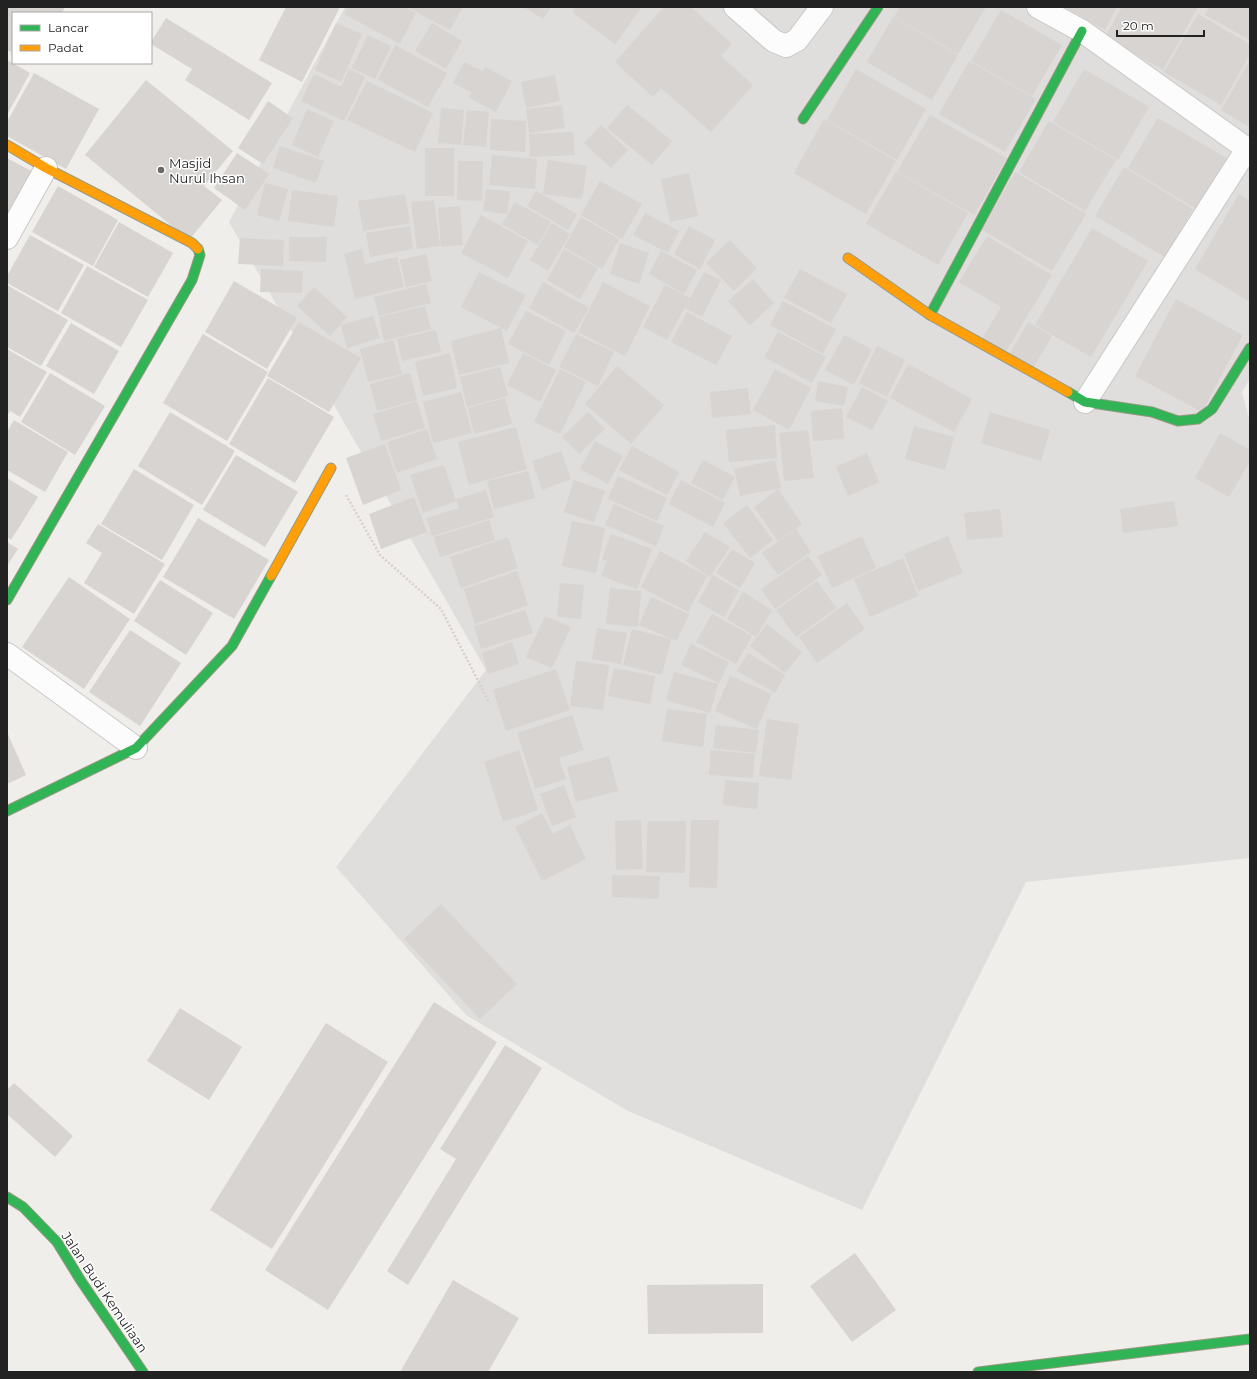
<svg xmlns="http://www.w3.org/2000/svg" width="1257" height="1379" font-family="Montserrat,sans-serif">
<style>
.residential{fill:#dfdedc}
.building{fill:#d7d4d2}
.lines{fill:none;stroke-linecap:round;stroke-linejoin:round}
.street-casing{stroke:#c9c8c7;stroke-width:24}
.fast-casing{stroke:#999a82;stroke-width:11}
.slow-casing{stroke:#999a82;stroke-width:11}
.path{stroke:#dccecd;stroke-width:2.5;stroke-dasharray:2 2;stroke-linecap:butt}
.street{stroke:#fdfcfc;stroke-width:22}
.fast{stroke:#30b455;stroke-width:9}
.slow{stroke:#ff9f0a;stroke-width:9}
.poi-dot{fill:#6a6968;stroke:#fff;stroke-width:1.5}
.labels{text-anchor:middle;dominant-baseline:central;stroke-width:3;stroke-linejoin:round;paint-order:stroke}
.poi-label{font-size:13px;fill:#222;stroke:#fff;text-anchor:start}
.street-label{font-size:13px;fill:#222;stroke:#fff}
</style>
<rect width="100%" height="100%" fill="#f0eeeb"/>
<!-- residential -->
<polygon class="residential" points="345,7 1250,7 1250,379 1242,392 1250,422 1250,858 1026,882 862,1210 628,1111 466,1015 336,867 486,670 229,222"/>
<!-- building -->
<g class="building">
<polygon points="7,7 65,7 62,13 13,13 13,53 7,50"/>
<polygon points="286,7 340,7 302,82 259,60"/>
<polygon points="348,7 404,7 416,13 400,44 344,14"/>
<polygon points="407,7 463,7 450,30"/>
<polygon points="524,7 551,7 543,19"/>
<polygon points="575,7 642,7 615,44 572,12"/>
<polygon points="664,7 691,7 732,44 721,56 753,85 711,132 661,88 653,97 615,62"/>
<polygon points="900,7 986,7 958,54 894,17"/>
<polygon points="1065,7 1117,7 1105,30"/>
<polygon points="1122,7 1198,7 1163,70 1105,37"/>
<polygon points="1210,7 1250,7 1250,40 1205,15"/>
<polygon points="1001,10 1062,45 1032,96 971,61"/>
<polygon points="1198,14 1250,44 1250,54 1221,105 1164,72"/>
<polygon points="893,17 958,55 932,100 867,62"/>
<polygon points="166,18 272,83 249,120 185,80 192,69 151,44 151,42"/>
<polygon points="336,23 362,34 341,82 315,70"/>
<polygon points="432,23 462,41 446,69 415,51"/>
<polygon points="368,35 391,46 375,79 352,68"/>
<polygon points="395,45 447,73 428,107 378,80"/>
<polygon points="7,60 30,73 7,115"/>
<polygon points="1250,60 1250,127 1221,110"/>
<polygon points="969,61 1036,99 1005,152 939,114"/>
<polygon points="464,62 483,71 485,67 512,81 496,112 469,98 471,92 453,83"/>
<polygon points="349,69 365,77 344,121 301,101 314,74 341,87"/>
<polygon points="856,69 926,109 897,160 827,120"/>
<polygon points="1084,69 1149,107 1118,160 1053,122"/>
<polygon points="34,73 99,109 66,169 7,136 7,122"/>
<polygon points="555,75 560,101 526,108 521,82"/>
<polygon points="146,80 233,151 204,186 222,200 189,240 85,155"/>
<polygon points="367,81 433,113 415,152 347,120"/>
<polygon points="268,101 293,118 263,164 238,148"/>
<polygon points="562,105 565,128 529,133 526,109"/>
<polygon points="627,105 672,141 652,165 607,128"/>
<polygon points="441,108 464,110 461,145 438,143"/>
<polygon points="307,109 334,121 318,157 292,145"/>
<polygon points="467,110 489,112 486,147 463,145"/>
<polygon points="930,115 1007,158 974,215 897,172"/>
<polygon points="1158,118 1228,159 1198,210 1128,168"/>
<polygon points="491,119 526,121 525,152 490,150"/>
<polygon points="824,119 896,161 866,214 794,173"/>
<polygon points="1049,121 1116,160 1085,211 1019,172"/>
<polygon points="601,125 628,150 611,168 584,143"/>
<polygon points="573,132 575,155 530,157 529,134"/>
<polygon points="280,146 324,161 316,183 273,168"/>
<rect x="425" y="148" width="29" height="48"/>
<polygon points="237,153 269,174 245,210 214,188"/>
<polygon points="492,155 537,159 535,189 489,185"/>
<polygon points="7,158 33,172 7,219"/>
<polygon points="548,160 587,166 582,199 543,194"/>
<polygon points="458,161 483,161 482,201 457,200"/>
<polygon points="1124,167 1193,209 1165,257 1095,216"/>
<polygon points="896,172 968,213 938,265 866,224"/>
<polygon points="1015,172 1086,214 1052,271 982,230"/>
<polygon points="689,173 698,216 670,222 661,179"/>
<polygon points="600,181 642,204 622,239 581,215"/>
<polygon points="265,183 288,189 279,221 257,215"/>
<polygon points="58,186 118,220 93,266 32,232"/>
<polygon points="486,189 510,191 507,214 483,211"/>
<polygon points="292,190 338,196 334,227 288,221"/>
<polygon points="536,191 577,214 568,230 527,206"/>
<polygon points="405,194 410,223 363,231 358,201"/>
<polygon points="1239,194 1250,201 1250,302 1195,269"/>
<polygon points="434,200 440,246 417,249 411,202"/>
<polygon points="515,202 551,222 538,245 502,224"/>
<polygon points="460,206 463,245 441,247 438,208"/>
<polygon points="645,213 679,231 668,253 633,235"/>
<polygon points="481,215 528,241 508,278 461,253"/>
<polygon points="581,217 619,239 602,269 564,247"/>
<polygon points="119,222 173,253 148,297 94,267"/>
<polygon points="552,223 570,234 548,271 530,260"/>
<polygon points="410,226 413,249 370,257 366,233"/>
<polygon points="689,226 715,240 700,269 674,254"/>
<polygon points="1092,228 1148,261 1091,357 1035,325"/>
<polygon points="30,235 84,265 58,311 7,283 7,276"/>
<polygon points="987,236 1052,275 1005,353 982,339 1001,307 959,282"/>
<polygon points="289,237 327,237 326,262 289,261"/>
<polygon points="240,238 284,240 283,266 238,264"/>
<polygon points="730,240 757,268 734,291 706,263"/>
<polygon points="620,243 649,253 639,284 610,274"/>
<polygon points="362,249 365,264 397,257 404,287 355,299 344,254"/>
<polygon points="564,249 598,268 580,299 547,280"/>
<polygon points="661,251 697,270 684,294 649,274"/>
<polygon points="426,254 432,281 406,287 400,260"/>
<polygon points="87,266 148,300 121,347 61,313"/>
<polygon points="261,269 303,271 302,293 260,292"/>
<polygon points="800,269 847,294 831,323 784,298"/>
<polygon points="479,272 526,295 507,331 461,307"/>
<polygon points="704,272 721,280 702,317 685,308"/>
<polygon points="753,279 774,303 750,325 728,301"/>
<polygon points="234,281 297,318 267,369 205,332"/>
<polygon points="543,282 589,308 574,333 529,308"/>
<polygon points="603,282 650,306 625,356 578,332"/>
<polygon points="426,284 431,303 379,316 374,297"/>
<polygon points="7,285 68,320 41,366 7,347"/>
<polygon points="665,285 690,298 667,340 643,327"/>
<polygon points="314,287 347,317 330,336 297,306"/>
<polygon points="1176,299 1243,335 1202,412 1135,376"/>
<polygon points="783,301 836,329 823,354 770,325"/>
<polygon points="425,306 431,329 384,341 379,317"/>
<polygon points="526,311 566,331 549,365 508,344"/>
<polygon points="687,312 732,336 716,365 671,342"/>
<polygon points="373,316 380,338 347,348 341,325"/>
<polygon points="299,322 361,358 329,412 267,376"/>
<polygon points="1028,322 1052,336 1032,370 1008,357"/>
<polygon points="71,323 119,351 94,394 46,366"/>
<polygon points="501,328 509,363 459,375 451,341"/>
<polygon points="436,330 441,352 402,361 397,339"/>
<polygon points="778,332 826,357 812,383 764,357"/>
<polygon points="203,334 268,372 227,441 163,403"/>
<polygon points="576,334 614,352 598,386 559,367"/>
<polygon points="844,335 872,349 854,385 825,370"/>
<polygon points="393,340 402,374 368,382 360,349"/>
<polygon points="877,346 905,360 887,397 859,383"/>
<polygon points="7,349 47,372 20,417 10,411 7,416"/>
<polygon points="450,353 457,388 423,396 415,362"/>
<polygon points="523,353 556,370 540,402 507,385"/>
<polygon points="908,364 972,399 954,432 890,398"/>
<polygon points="617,366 664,405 631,444 585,404"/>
<polygon points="500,367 508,396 467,407 460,377"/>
<polygon points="560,369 586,382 560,434 534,422"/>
<polygon points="775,369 811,388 789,430 753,410"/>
<polygon points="50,373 105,406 75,455 21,422"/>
<polygon points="410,373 417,400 377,411 370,384"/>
<polygon points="268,378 334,417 295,483 229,444"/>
<polygon points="818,381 848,387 844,406 815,401"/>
<polygon points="862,387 888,401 872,430 846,417"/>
<polygon points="748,388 751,414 712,418 710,392"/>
<polygon points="461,392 472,433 433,443 423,402"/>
<polygon points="505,398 512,424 474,434 468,408"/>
<polygon points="417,401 425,428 381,441 373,414"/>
<polygon points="842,408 844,439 813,441 811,411"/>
<polygon points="170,412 235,451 202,505 138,466"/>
<polygon points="588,412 605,429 579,454 562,437"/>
<polygon points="990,412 1050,430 1041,461 981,443"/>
<polygon points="14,420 68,452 45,492 7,470 7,432"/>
<polygon points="775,425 777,458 729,462 726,430"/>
<polygon points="914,426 954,437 945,470 905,459"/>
<polygon points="516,427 527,469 469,485 458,442"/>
<polygon points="427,429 437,459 397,473 387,442"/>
<polygon points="808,430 814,478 784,481 779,433"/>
<polygon points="1220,433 1250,450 1250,461 1229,497 1195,478"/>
<polygon points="595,441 623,456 608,484 580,469"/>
<polygon points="385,444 401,490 363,505 346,458"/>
<polygon points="632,446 679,472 667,495 619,470"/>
<polygon points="561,451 571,479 542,490 532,461"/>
<polygon points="867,453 879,482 848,496 836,467"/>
<polygon points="236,455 298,492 265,547 203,510"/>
<polygon points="703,460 735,477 723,500 691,483"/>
<polygon points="775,460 781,488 740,496 734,469"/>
<polygon points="444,465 456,501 423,513 410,475"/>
<polygon points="134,469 194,505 162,560 101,524"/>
<polygon points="528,471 535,498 494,509 487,481"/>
<polygon points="618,476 667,498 657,521 608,499"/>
<polygon points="7,478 38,497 11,540 7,537"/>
<polygon points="574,480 605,491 594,522 564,512"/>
<polygon points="681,480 725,503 713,527 669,504"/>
<polygon points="778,489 802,524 778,541 754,507"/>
<polygon points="486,490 494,517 432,536 427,518 459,508 456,499"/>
<polygon points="414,497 427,532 381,549 369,514"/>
<polygon points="1174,501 1178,526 1123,533 1120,509"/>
<polygon points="614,504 664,526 656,546 605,525"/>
<polygon points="747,505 773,540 750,558 723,523"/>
<polygon points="1000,509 1003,537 967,540 964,513"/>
<polygon points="198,518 269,560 234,619 163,577"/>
<polygon points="489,520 495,540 440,557 434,537"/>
<polygon points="572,521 605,528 596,573 562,566"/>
<polygon points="98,524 165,564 134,614 84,583 102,553 86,543"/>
<polygon points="796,529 811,552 778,575 762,553"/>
<polygon points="705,532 730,547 710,577 686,561"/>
<polygon points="611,534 652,549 637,589 601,576 607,561 602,559"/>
<polygon points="862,536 876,568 832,588 818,556"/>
<polygon points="948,536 963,573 918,591 904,554"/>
<polygon points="508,537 518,568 461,588 450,557"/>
<polygon points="7,542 18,549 7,566"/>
<polygon points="732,549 755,563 740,588 716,573"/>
<polygon points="660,551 707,576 688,612 641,587"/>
<polygon points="808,556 822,575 775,609 761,589"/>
<polygon points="903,558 918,596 870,617 854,579"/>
<polygon points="517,571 528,605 475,624 464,589"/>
<polygon points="713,575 739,590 724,617 698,602"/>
<polygon points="69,577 130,619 84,689 22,647"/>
<polygon points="160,580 213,613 186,655 134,621"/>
<polygon points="817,581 836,608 796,637 776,610"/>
<polygon points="560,583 584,585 581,619 557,617"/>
<polygon points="610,588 641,591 638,627 606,624"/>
<polygon points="743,592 772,610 756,637 727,619"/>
<polygon points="651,597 689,614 677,641 639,625"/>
<polygon points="847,603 865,629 817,663 799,637"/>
<polygon points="525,610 533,633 481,649 474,626"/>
<polygon points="712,614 752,636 736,664 696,642"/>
<polygon points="545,616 571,627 552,668 526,657"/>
<polygon points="767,624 802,652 785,673 750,646"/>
<polygon points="597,628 627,633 621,664 592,659"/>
<polygon points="632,629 671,639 662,675 623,665"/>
<polygon points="130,630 181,663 140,726 89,692"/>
<polygon points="512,642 519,664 488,674 482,653"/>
<polygon points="691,644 729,662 719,683 681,665"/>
<polygon points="748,653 785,675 775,693 737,671"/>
<polygon points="576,661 609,665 603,710 570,706"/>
<polygon points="614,668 655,676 650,704 608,696"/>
<polygon points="556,669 570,710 506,731 493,690"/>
<polygon points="674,672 718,684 710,713 666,700"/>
<polygon points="730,676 772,694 757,729 715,711"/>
<polygon points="667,709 707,714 703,747 662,741"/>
<polygon points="572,715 584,750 559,758 566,779 535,789 517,733"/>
<polygon points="767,719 799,724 791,780 759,776"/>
<polygon points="716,725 759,730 756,753 713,748"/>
<polygon points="7,732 26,775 7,784"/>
<polygon points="519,750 538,810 503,822 484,762"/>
<polygon points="711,750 755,754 753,778 709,775"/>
<polygon points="609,756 618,791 576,802 567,767"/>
<polygon points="725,780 759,783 757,809 723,805"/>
<polygon points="564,785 576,817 552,826 540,794"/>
<polygon points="542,813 553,834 570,825 586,859 542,881 515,827"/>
<polygon points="641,820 643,869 616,870 615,821"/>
<polygon points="691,820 719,820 717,888 689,887"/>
<polygon points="648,821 686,821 685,873 646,872"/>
<polygon points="612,875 660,876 659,899 612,897"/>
<polygon points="441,904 517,984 480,1019 404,939"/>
<polygon points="434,1002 497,1042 328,1310 265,1270"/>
<polygon points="180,1008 242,1047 209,1100 147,1061"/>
<polygon points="326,1023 388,1062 272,1249 210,1210"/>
<polygon points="505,1045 542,1068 408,1285 387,1271 456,1159 440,1149"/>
<polygon points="14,1083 73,1136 55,1157 7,1114 7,1090"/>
<polygon points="855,1253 896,1310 852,1342 810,1286"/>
<polygon points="453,1280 519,1318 488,1372 400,1372"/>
<polygon points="763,1284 763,1333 648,1334 647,1285"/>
</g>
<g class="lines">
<!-- street casing -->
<g class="street-casing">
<g id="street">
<polyline points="735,7 774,41 786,46 797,40 822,7"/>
<polyline points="1038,7 1082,31 1250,151"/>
<polyline points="7,238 46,168"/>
<polyline points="1085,402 1247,149"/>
<polyline points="7,654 136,748"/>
</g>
</g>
<!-- fast casing -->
<g class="fast-casing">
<g id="fast">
<polyline points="803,119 878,7"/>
<polyline points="930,315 1082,31"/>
<polyline points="1068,392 1085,402 1152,412 1178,421 1198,419 1212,409 1250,348"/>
<polyline points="7,600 192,280 200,255 198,249"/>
<polyline points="7,811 136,748 232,646 271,576"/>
<polyline points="7,1197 23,1207 57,1242 81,1281 143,1372"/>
<polyline points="978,1372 1250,1339"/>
</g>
</g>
<!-- slow casing -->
<g class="slow-casing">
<g id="slow">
<polyline points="7,145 46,168 192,243 198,249"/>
<polyline points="848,258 930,315 1068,392"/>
<polyline points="271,576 331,468"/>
</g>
</g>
<!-- path -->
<polyline class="path" points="346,495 380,555 441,609 489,702"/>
<!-- street -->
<use href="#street" class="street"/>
<!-- fast -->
<use href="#fast" class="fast"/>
<!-- slow -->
<use href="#slow" class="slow"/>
</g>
<!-- markers -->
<circle class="poi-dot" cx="161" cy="170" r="4"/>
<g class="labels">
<!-- poi labels -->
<g class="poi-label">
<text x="169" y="163">Masjid<tspan x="169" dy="15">Nurul Ihsan</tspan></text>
</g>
<!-- street labels -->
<g class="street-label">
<text transform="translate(105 1292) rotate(56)">Jalan Budi Kemuliaan</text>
</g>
</g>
<!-- border -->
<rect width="1257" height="1379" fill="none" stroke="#222222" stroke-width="16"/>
<!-- legend -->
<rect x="12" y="12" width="140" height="52" fill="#ffffff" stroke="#a7a7a7"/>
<rect x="20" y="25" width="20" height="6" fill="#30b455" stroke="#a7a7a7"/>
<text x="48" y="32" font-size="12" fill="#222222">Lancar</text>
<rect x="20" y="45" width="20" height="6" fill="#ff9f0a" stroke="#a7a7a7"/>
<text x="48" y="52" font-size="12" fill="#222222">Padat</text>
<!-- scale -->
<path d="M1117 30v6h87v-6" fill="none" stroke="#222222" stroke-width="2"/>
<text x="1123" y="30" font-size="12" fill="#222222" stroke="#ffffff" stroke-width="3" paint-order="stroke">20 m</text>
</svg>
